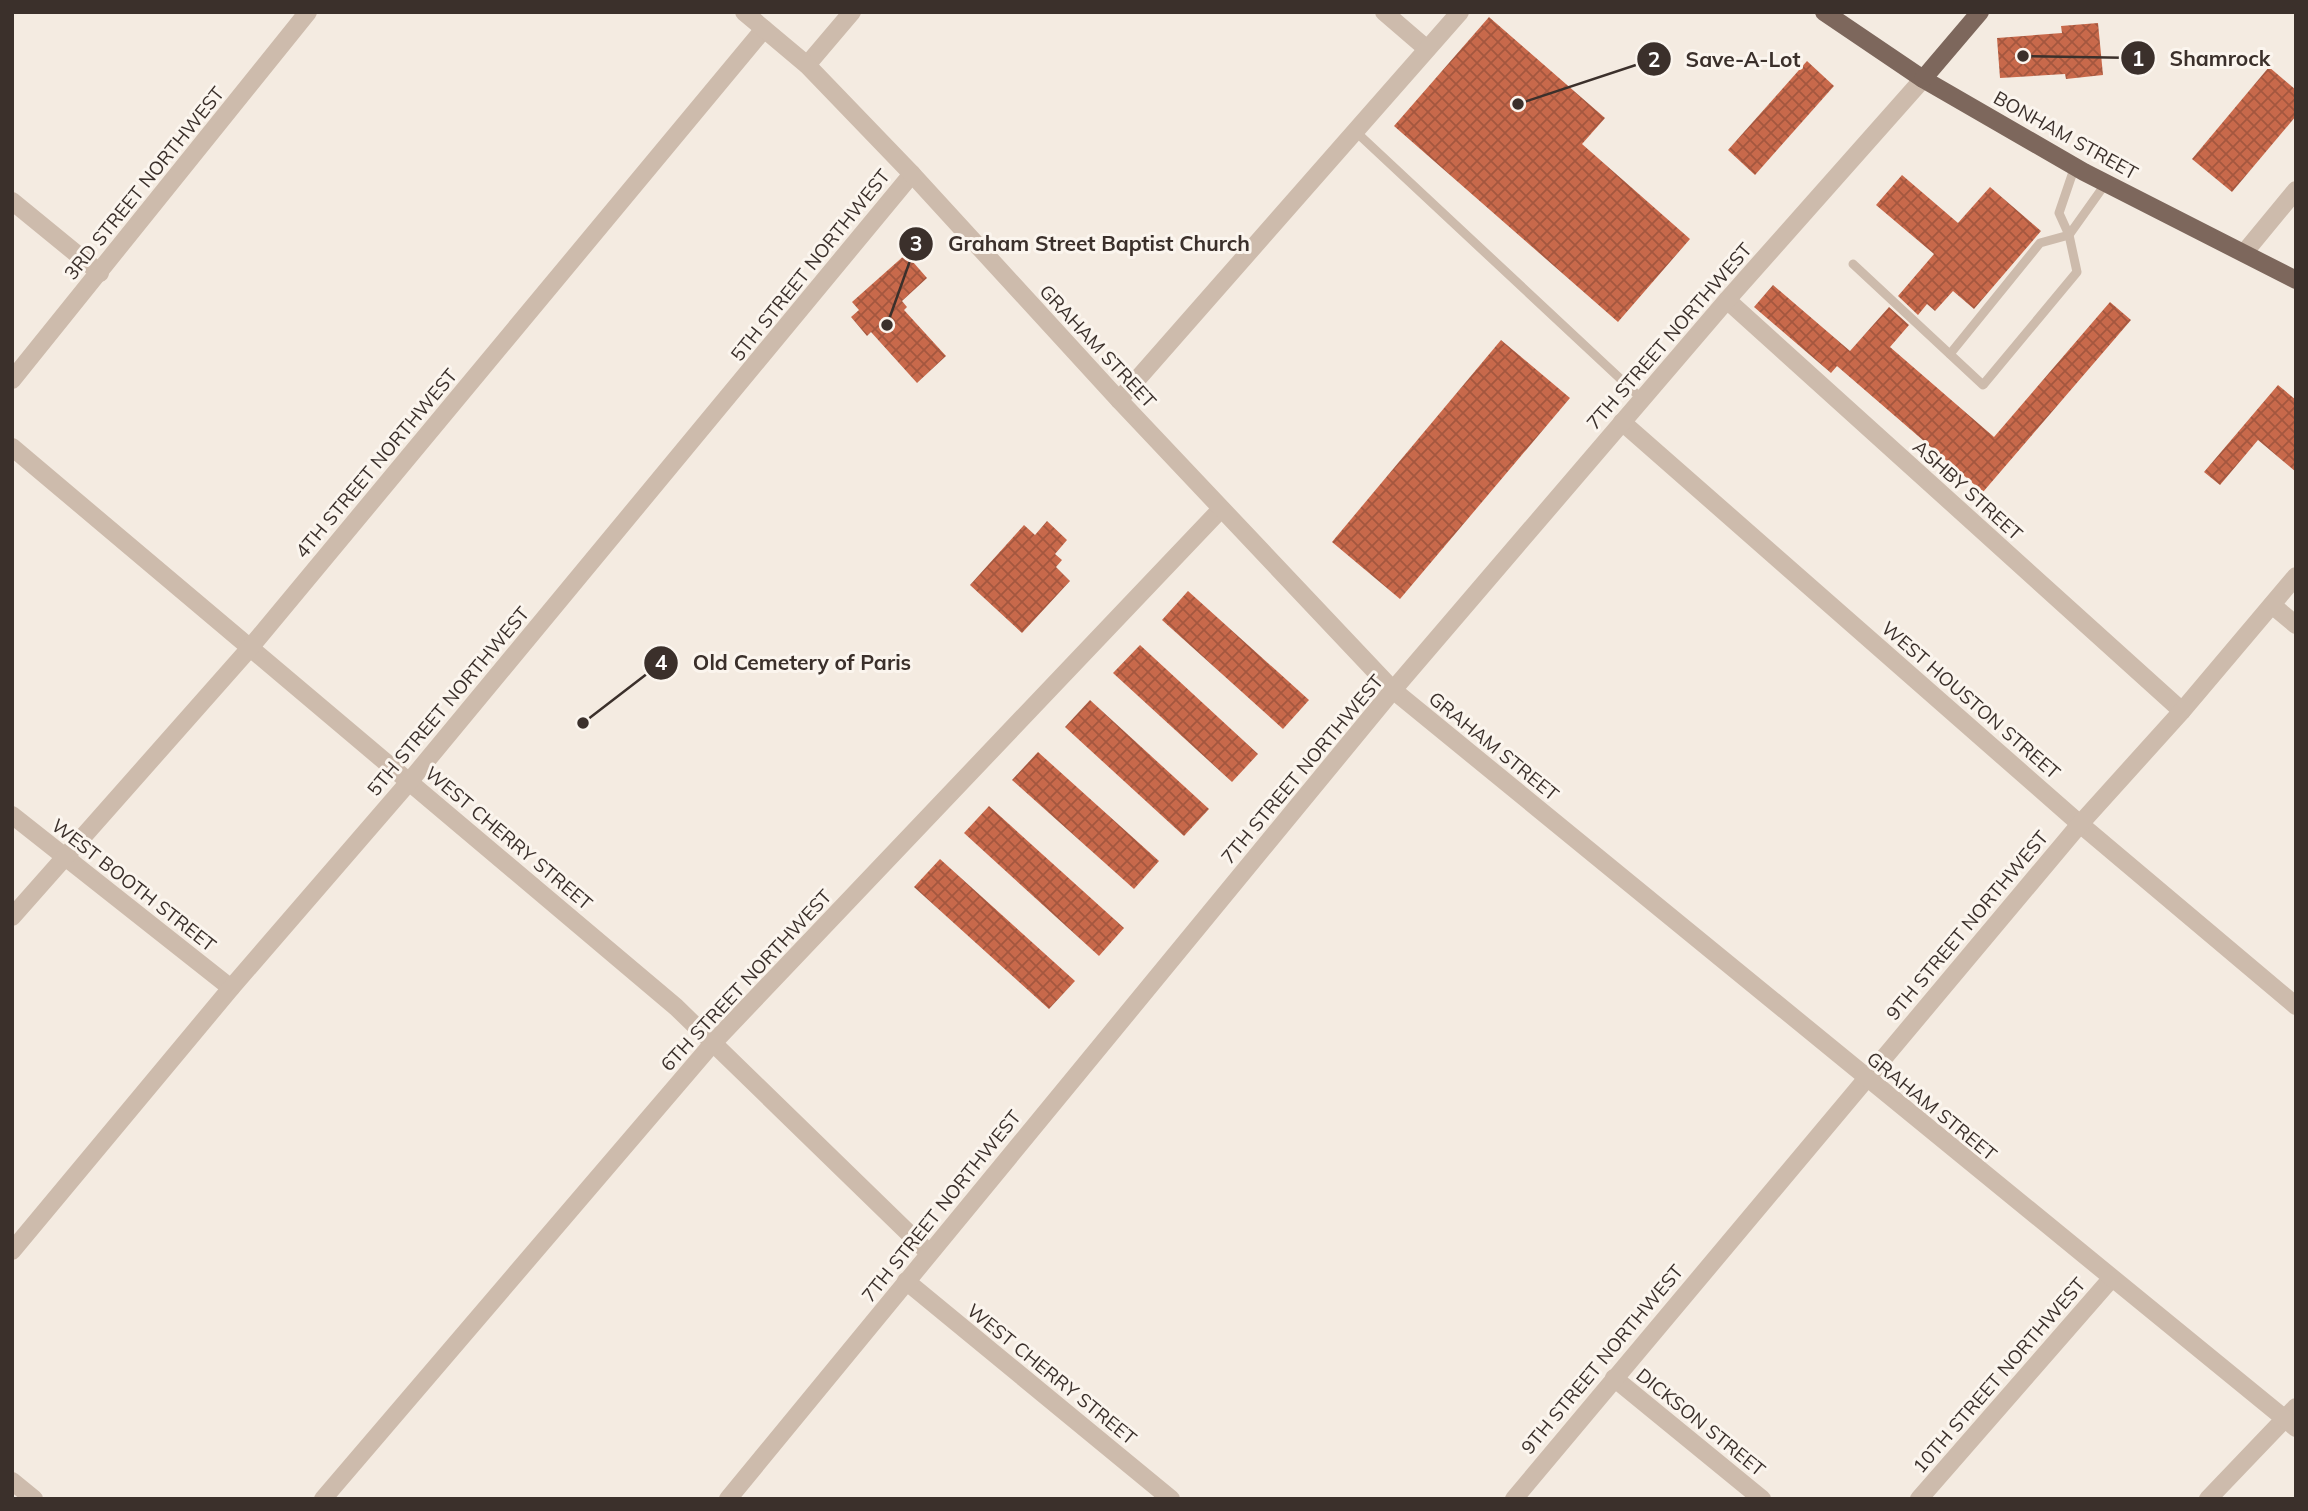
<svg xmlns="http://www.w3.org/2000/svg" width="2308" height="1511" font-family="Mulish,sans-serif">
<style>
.building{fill:url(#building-cross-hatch)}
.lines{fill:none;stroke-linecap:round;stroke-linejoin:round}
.service{stroke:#cdbbac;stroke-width:9}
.minor{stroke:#cdbbac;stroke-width:18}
.tertiary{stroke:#cdbbac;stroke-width:18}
.primary{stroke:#7d675c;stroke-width:18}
.labels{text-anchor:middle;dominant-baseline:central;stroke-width:6;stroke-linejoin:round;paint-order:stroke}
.street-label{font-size:19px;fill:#3b302b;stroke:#fbf5ee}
.leader{fill:none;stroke:#3b302b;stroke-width:2.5}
.callout-dot{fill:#3b302b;stroke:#fbf5ee;stroke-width:2.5}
.mark-label{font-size:21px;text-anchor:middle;font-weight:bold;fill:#fff}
.callout-label{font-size:21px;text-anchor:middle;font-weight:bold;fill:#3b302b;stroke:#fbf5ee;stroke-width:6;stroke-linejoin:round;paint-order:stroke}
</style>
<defs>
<pattern id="building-cross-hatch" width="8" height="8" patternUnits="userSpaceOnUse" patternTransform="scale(1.75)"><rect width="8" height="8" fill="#c8694b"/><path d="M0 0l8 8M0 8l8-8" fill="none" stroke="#a4573f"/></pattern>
</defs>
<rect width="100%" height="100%" fill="#f4ebe1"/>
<!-- building -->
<g class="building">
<polygon points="1489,17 1605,118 1582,144 1690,239 1618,322 1394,126"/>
<polygon points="2098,23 2103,75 2066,79 2065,74 2000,78 1997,38 2062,33 2061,26"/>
<polygon points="1807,61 1834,86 1755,175 1728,150"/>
<polygon points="2269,67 2296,90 2296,116 2232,192 2192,159"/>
<polygon points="1902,175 1958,223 1990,187 2041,231 1974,309 1953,291 1935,311 1927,304 1918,315 1898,296 1934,254 1876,205"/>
<polygon points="906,254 927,278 902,301 907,307 904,310 946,356 917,383 871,332 867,336 851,317 859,310 852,302"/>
<polygon points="1773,285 1850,351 1889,307 1909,325 1890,347 1994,437 2110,302 2131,320 1983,492 1837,366 1831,373 1754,307"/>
<polygon points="1501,340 1570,398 1400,599 1332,542"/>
<polygon points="2278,385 2296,400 2296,472 2258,440 2220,485 2204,472"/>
<polygon points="1047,521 1067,540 1055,554 1062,560 1056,567 1070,581 1022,633 970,585 1024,525 1035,535"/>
<polygon points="1188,591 1309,700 1283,729 1162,620"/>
<polygon points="1140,645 1258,754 1232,782 1113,673"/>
<polygon points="1090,700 1209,809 1184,836 1065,727"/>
<polygon points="1038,752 1159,861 1134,889 1012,780"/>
<polygon points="989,806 1124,928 1099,956 964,833"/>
<polygon points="940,859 1075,981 1049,1009 914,887"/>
</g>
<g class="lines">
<!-- service -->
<g class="service">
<polyline points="1355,131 1642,399"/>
<polyline points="1853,264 1983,385 2077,272 2069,235 2059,213 2075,166"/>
<polyline points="1950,354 2040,243 2069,235 2106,183"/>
</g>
<!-- minor -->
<g class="minor">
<polyline points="1384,12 1427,49"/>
<polyline points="807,65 852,12"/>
<polyline points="12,201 100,273"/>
<polyline points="2244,253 2296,190"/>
<polyline points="1727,300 2182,711"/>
<polyline points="12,380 308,12"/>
<polyline points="1119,400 1460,12"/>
<polyline points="1622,422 2080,824 2296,1006"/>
<polyline points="12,447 676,1007 929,1253"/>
<polyline points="2272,605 2296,625"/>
<polyline points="12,815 231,988"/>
<polyline points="12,917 249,649 764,29"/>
<polyline points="12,1251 231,988 409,782 912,174"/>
<polyline points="906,1281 1171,1499"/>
<polyline points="1614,1378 1762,1499"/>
<polyline points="12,1481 34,1499"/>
<polyline points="323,1499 713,1043 1221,509"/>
<polyline points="1514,1499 2080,824 2182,711 2296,576"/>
<polyline points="1919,1499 2111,1279"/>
<polyline points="2208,1499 2296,1407"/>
</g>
<!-- tertiary -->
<g class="tertiary">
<polyline points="744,12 807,65 912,174 1119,400 1393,690 2296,1428"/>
<polyline points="728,1499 1393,690 1727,300 1923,79"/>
</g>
<!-- primary -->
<g class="primary">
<polyline points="1824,12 1923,79 2084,172 2296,280"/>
<polyline points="1923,79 1980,12"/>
</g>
</g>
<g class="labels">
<!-- street labels -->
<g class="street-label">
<text transform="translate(2066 135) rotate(29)">BONHAM STREET</text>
<text transform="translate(144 183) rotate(-51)">3RD STREET NORTHWEST</text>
<text transform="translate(810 265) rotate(-51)">5TH STREET NORTHWEST</text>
<text transform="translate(1669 336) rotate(-49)">7TH STREET NORTHWEST</text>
<text transform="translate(1098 346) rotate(47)">GRAHAM STREET</text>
<text transform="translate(376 463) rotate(-50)">4TH STREET NORTHWEST</text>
<text transform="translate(1968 490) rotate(42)">ASHBY STREET</text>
<text transform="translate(1971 700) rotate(41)">WEST HOUSTON STREET</text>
<text transform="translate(448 701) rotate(-50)">5TH STREET NORTHWEST</text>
<text transform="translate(1494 746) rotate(39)">GRAHAM STREET</text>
<text transform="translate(1302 769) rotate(-50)">7TH STREET NORTHWEST</text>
<text transform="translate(509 838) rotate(40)">WEST CHERRY STREET</text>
<text transform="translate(134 885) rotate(38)">WEST BOOTH STREET</text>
<text transform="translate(1967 925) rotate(-50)">9TH STREET NORTHWEST</text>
<text transform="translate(746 980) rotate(-47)">6TH STREET NORTHWEST</text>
<text transform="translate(1932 1106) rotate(39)">GRAHAM STREET</text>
<text transform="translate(941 1206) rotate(-51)">7TH STREET NORTHWEST</text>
<text transform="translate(1602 1359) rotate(-50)">9TH STREET NORTHWEST</text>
<text transform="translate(1052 1374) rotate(39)">WEST CHERRY STREET</text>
<text transform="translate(1999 1375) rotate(-49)">10TH STREET NORTHWEST</text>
<text transform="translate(1701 1422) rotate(39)">DICKSON STREET</text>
</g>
</g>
<!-- callouts -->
<path class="leader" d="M2023 56L2138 58M1518 104L1654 59M887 325L916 244M583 723L661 663"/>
<g class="callout-dot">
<circle cx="2023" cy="56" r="7"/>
<circle cx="1518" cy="104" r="7"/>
<circle cx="887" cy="325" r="7"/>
<circle cx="583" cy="723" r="7"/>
<circle cx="2138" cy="58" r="18"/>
<circle cx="1654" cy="59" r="18"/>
<circle cx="916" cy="244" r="18"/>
<circle cx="661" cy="663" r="18"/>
</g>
<g class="mark-label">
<text x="2138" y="66">1</text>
<text x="1654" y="67">2</text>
<text x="916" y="251">3</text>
<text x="661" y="670">4</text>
</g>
<g class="callout-label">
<text x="2220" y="66">Shamrock</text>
<text x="1743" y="67">Save-A-Lot</text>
<text x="1099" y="251">Graham Street Baptist Church</text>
<text x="802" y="670">Old Cemetery of Paris</text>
</g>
<!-- border -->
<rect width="2308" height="1511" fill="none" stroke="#3b302b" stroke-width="28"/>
</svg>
